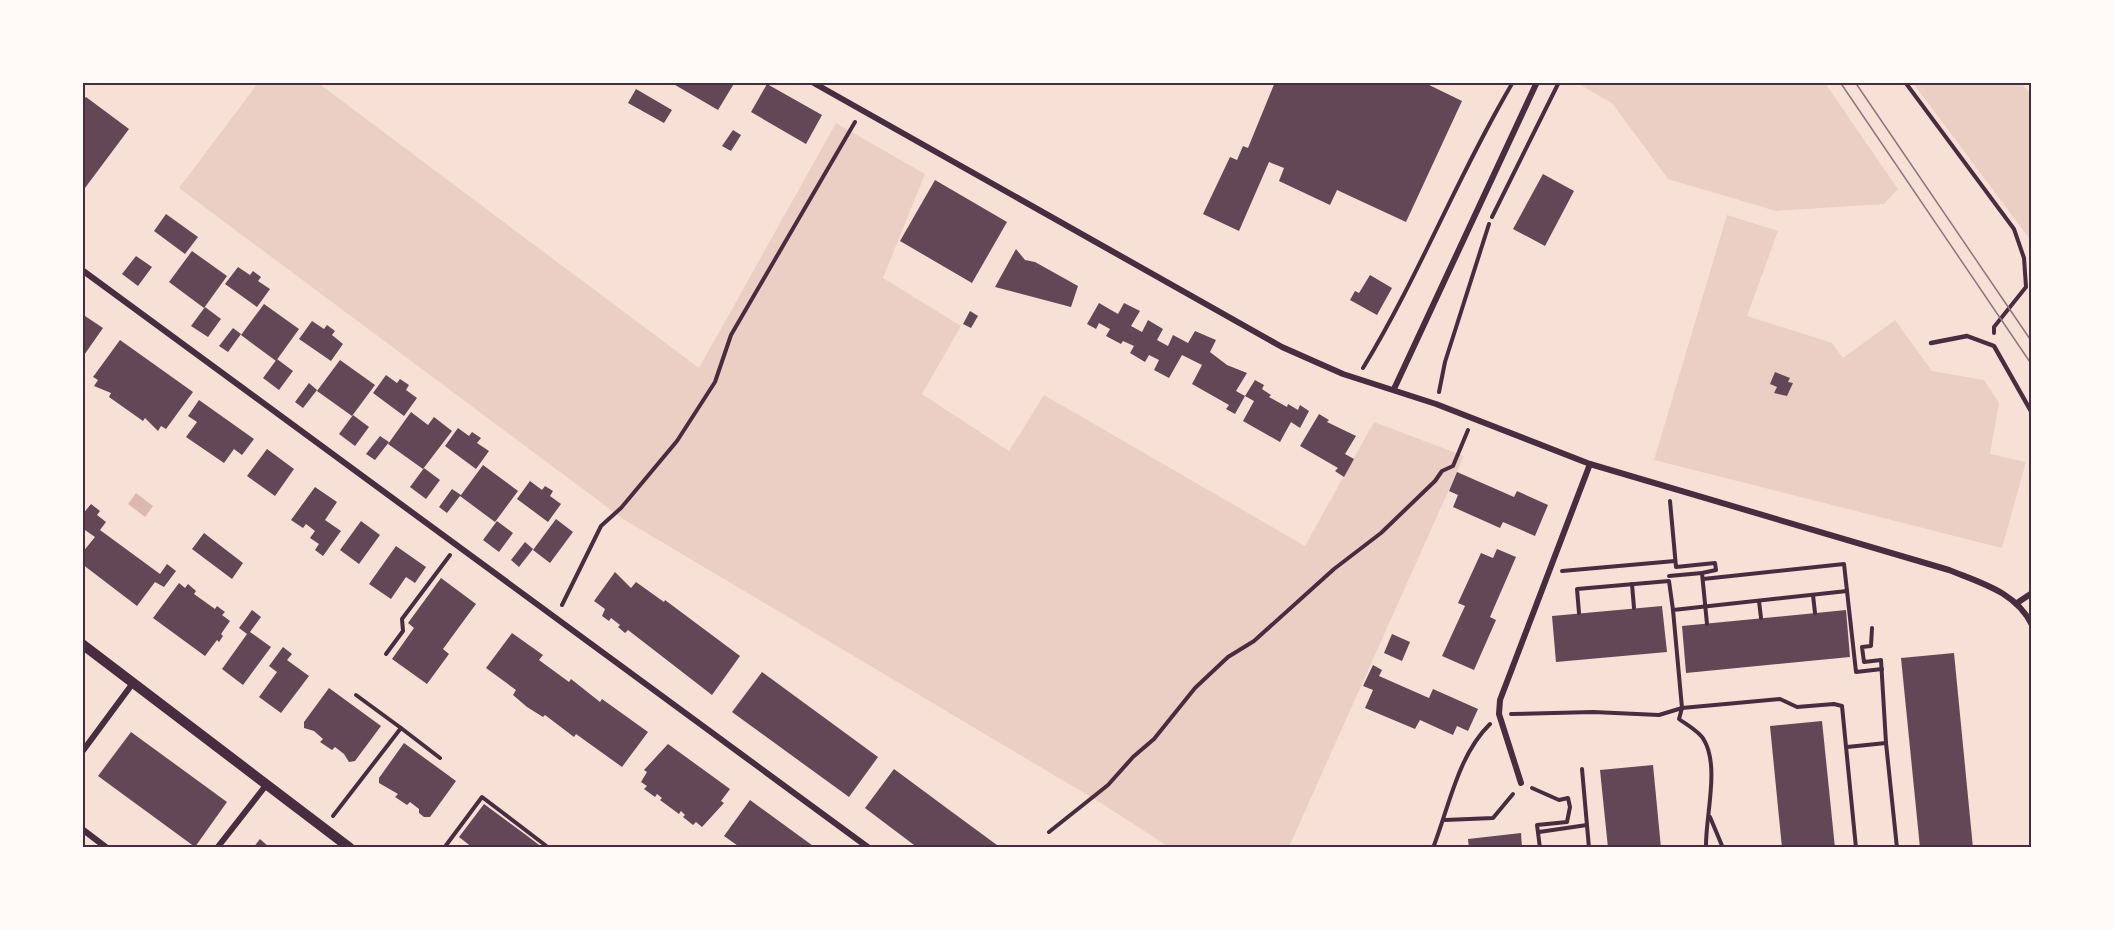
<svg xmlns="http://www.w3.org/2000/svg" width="2114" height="930" font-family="'Libre Baskerville',serif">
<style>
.green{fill:#ebcfc5}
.water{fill:#dcb8b0}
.building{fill:#644757}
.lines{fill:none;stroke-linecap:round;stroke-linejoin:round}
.path{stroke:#4a2c40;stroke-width:4}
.service{stroke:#4a2c40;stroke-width:4.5}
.minor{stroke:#4a2c40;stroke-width:6}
.tertiary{stroke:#4a2c40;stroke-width:10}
.tram{stroke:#8f747c;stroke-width:1.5}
.neatline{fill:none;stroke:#4a2c40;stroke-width:2}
</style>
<rect width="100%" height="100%" fill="#f7e1d7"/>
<!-- green -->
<g class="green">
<polygon points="258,83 318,83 699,368 836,123 925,174 883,278 961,326 922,394 1009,451 1044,395 1305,546 1374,422 1464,456 1289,847 1169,847 1101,803 623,519 179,188"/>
<polygon points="1577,83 1825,83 1898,189 1884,204 1776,211 1668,179 1612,103"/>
<polygon points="1913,83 2021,83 2031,94 2031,258 2029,238"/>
<polygon points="1727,215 1778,231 1747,316 1832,343 1843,358 1895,320 1932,371 1984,380 1999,403 1990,454 2026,462 2002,548 1654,460"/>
</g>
<!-- water -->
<polygon class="water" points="136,493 153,506 145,517 128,504"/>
<!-- building -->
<g class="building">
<polygon points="670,82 735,82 718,110"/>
<polygon points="1275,82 1423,82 1462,101 1406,222 1337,190 1330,205 1279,181 1284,168 1269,162 1239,231 1203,214 1230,157 1237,160 1243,146 1248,148"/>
<polygon points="767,84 822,115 806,144 751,112"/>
<polygon points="636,89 672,110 664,123 628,103"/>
<polygon points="86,97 129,129 82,192 82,101"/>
<polygon points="733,130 741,135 731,151 722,146"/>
<polygon points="1543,174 1574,191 1545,246 1513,229"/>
<polygon points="935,180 1007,222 972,283 900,241"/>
<polygon points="166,214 198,237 185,254 154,231"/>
<polygon points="1016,249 1025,260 1035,262 1078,286 1071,307 995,287"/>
<polygon points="192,251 227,276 204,308 169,282"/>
<polygon points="136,256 152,267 138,286 122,274"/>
<polygon points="238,267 250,275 253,271 261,277 258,281 270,289 257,307 225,284"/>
<polygon points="1370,275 1392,288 1377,315 1350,300 1355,291 1359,293"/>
<polygon points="1099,303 1118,314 1124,303 1140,311 1131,326 1142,332 1148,320 1163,329 1157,340 1168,346 1173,335 1188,343 1195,331 1216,340 1210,352 1227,365 1247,373 1236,391 1245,396 1235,414 1226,409 1229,405 1192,384 1202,365 1182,355 1169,378 1154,370 1159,360 1149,355 1145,362 1130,353 1134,346 1123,341 1121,344 1106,336 1110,329 1099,323 1096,329 1087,324"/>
<polygon points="264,304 299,329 276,361 241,335"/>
<polygon points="205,307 221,319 208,337 191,326"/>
<polygon points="970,311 978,316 971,328 963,324"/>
<polygon points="82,314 103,328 82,358"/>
<polygon points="312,321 324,329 327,325 335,331 332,335 343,344 331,361 299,339"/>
<polygon points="233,328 241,334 228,352 219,346"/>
<polygon points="120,340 193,392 166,429 161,426 158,431 145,418 143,421 109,397 111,393 94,386 98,380 93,377"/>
<polygon points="277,359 293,371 279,390 263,378"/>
<polygon points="340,360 375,385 352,416 317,391"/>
<polygon points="1775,372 1790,378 1788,382 1793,383 1787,396 1774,393 1777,387 1770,384"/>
<polygon points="386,375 397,383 400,379 409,385 406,390 417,398 404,416 373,393"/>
<polygon points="1255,380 1264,385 1262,389 1271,395 1269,397 1287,407 1288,404 1298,410 1300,405 1309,411 1300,428 1291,422 1280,442 1243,421 1254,401 1245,396"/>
<polygon points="309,383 317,390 303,408 295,402"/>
<polygon points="199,400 254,439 242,455 234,449 224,463 186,437 197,422 188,416"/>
<polygon points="411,412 428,425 434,417 452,431 423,469 388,444"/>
<polygon points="1319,414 1329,420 1327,422 1356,436 1345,454 1354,459 1344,477 1335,471 1338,468 1300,446"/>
<polygon points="353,415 369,427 355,446 339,434"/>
<polygon points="458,428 469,436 472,432 481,438 477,443 489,451 476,469 445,446"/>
<polygon points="380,436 389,442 375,460 366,454"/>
<polygon points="267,449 294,469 275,496 247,476"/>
<polygon points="483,465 518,491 495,522 460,496 447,513 439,507 452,489 461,495"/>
<polygon points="424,468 440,480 426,499 410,487"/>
<polygon points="1457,472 1514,497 1517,491 1548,505 1535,536 1503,522 1500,528 1453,507 1458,495 1449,491"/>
<polygon points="530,481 542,490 545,486 553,491 550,496 561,504 548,522 517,499"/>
<polygon points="315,487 337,502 325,520 341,531 323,556 315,550 319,544 310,538 315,531 306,524 303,528 291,520"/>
<polygon points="91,504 100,511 97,515 106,522 100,530 160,574 167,564 176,571 164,587 155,582 137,606 82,564 82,553 95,537 82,528 82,515"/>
<polygon points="556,519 573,532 550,563 533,550"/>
<polygon points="361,521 380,535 359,564 340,550"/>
<polygon points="497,521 513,533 499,552 483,540"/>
<polygon points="204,533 243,563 232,579 192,549"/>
<polygon points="525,542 533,549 519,567 511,560"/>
<polygon points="396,546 426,567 415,583 406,577 391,599 369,584"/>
<polygon points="1497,549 1516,557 1490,617 1496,620 1474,670 1442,656 1465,606 1458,603 1481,553 1493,558"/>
<polygon points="615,572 631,588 636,582 664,602 665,600 740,656 712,695 628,630 625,633 618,627 620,625 611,618 609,621 602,616 605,609 594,601"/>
<polygon points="441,578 476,604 443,649 449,654 427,684 392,659 414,628 408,623"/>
<polygon points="179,583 185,588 188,584 196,591 194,594 215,609 217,606 225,612 222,615 230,621 221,634 223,636 219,642 217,640 205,656 153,618"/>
<polygon points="1662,606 1667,652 1556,662 1552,616"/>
<polygon points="252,610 261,617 250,632 271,647 243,685 222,669 247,634 239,628"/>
<polygon points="1846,610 1850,657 1686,673 1682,626"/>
<polygon points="512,633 543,655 539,660 569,682 571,679 600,702 602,699 648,732 622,767 576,734 574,737 545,715 543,717 527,707 513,695 516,690 486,668"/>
<polygon points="1392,634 1410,642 1402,661 1384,653"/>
<polygon points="283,647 292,654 287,660 309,676 281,713 259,697 277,672 269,666"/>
<polygon points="1954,653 1973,848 1920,848 1901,658"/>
<polygon points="1373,665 1382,670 1379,676 1429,698 1433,689 1478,709 1468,731 1457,726 1453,735 1420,720 1415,729 1365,708 1373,690 1363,686"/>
<polygon points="762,672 878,757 849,797 732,712"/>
<polygon points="329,688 381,726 355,761 349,762 344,754 335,747 332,750 320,742 323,739 314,731 304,728 304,722"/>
<polygon points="1822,721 1835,848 1782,848 1770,726"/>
<polygon points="131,732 227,802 195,847 98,776"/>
<polygon points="404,743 456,781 430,817 424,817 419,813 419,809 410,802 407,805 395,797 398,794 379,783 379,778"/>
<polygon points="668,744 730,789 721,801 724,803 702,827 696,822 693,825 683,817 685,815 681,811 679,814 660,800 662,798 657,794 655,797 644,789 647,786 641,782 647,772 644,770"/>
<polygon points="1653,765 1661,848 1608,848 1600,770"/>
<polygon points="894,769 952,812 1001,848 918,848 865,808"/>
<polygon points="750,800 798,835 816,848 741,848 724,836"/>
<polygon points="484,804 526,835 543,848 473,848 459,837"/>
<polygon points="1521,833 1522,848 1469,848 1468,839"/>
<polygon points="260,839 270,848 253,848"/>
</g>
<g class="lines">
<!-- path -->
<g class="path">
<polyline points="1905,82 2014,229 2024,258 2026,287 1994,327 1994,333"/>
<polyline points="1492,217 1559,82"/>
<path d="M1363 368C1419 276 1458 175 1513 82"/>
<polyline points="1439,392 1445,362 1489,224"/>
<polyline points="1670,501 1676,567 1715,563 1716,570 1702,573"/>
<polyline points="1562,571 1675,561"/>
<polyline points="1669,576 1702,573 1707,624"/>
<polyline points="1703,579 1844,564 1847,591"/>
<polyline points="1632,584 1634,608"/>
<polyline points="1813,595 1815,613"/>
<polyline points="1759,601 1761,618"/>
<polyline points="562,605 601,526 621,508 677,441 715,382 731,335 855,122"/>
<polyline points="1579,613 1577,589 1669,581 1673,610"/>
<polyline points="1872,628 1871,646 1862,647 1864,662 1881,660 1886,743 1897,848"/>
<polyline points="386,654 403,631 402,619 450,555"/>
<polyline points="356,695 401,728"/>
<polyline points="1511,714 1593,712 1659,715 1682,708 1780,699 1797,707 1834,704 1842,706 1856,848"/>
<polyline points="1847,747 1886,743"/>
<polyline points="1582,769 1589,848"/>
<polyline points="1532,788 1559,800 1568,798 1570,807 1567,822 1537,825 1540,848"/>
<polyline points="333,816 401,728 440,758"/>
<polyline points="1710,817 1723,848"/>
<polyline points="1445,820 1493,818 1513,794"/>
<polyline points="1049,832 1108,785 1133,757 1154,739 1195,688 1228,657 1254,641 1334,569 1381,533 1435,481 1442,471 1453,466 1468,430"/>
<polyline points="1539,832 1587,825"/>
<polyline points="444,848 482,797 549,848"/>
<path d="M1433 848C1449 807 1458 755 1490 724"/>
<path d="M1706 848C1705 818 1720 767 1704 740 1700 732 1687 725 1679 719L1682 708 1673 610 1847 591 1856 672 1882 669"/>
</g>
<!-- service -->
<polyline class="service" points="1931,343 1967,336 1994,346 2032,413"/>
<!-- minor -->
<g class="minor">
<path d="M812 82 1282 347 1343 374 1436 404 1590 464 1949 570C1981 583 2016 592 2032 625"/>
<polyline points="82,270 869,848"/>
<polyline points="1394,389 1537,82"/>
<polyline points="2017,603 2032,593"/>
<polyline points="82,752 133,683"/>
<polyline points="1521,783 1499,714 1500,700 1590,464"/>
<polyline points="82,829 107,848"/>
<polyline points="217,848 267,784"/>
</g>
<!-- tertiary -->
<polyline class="tertiary" points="82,644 350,848"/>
<!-- tram -->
<g class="tram">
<polyline points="1840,82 2032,365"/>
<polyline points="1855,82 2032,342"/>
</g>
</g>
<!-- border -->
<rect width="2114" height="930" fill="none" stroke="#fffaf5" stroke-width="168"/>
<rect x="84" y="84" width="1946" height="762" class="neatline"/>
</svg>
